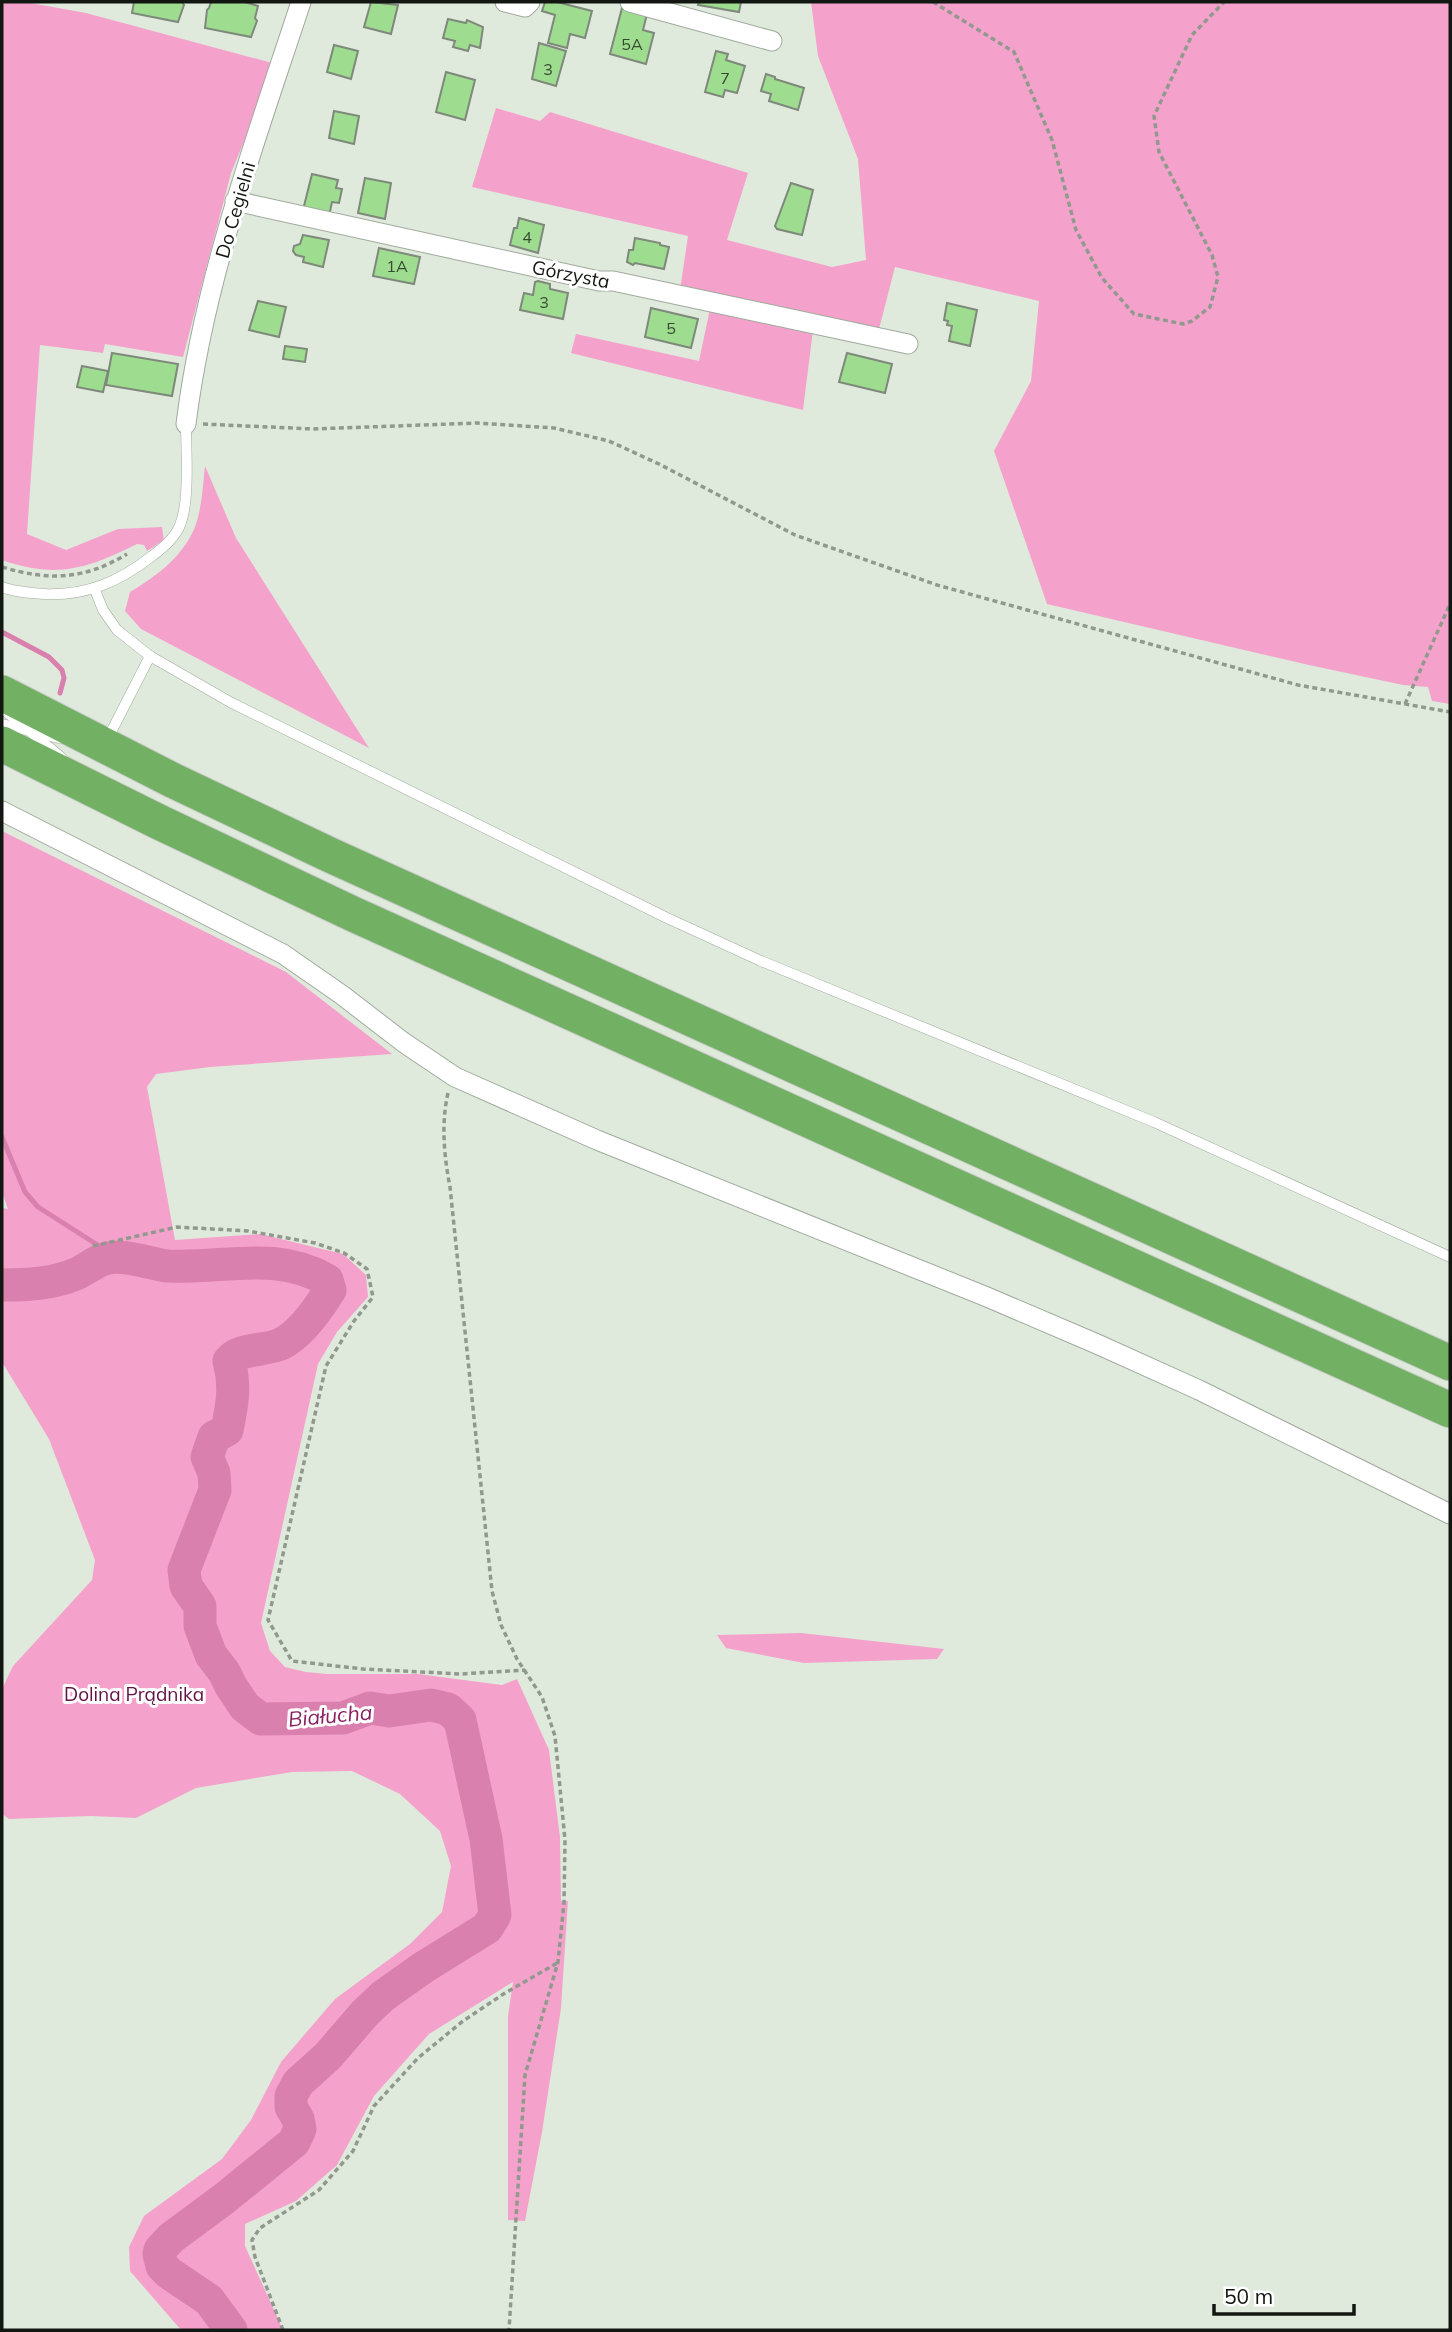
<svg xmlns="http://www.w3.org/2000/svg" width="1452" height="2332" font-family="Mulish,sans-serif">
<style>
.green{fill:#f4a2cb}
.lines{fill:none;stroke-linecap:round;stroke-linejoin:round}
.stream{stroke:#da80ae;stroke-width:5}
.river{stroke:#da80ae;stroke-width:33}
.building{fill:#9edd8f;stroke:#7e887b;stroke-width:2}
.lane-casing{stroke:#9faa9d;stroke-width:11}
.street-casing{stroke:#9faa9d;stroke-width:21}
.highway-casing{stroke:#cbcccb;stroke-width:37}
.path{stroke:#91998e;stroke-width:3.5;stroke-dasharray:5 3.5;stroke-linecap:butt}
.lane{stroke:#fff;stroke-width:10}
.street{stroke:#fff;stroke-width:19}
.highway{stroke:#72b063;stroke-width:35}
.labels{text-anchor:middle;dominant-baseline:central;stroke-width:6;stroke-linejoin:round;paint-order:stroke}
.number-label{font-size:16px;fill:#364831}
.street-label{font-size:19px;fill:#131712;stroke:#fff}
.park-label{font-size:19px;fill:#621243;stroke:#fff}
.water-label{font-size:21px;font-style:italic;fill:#89205f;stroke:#fff}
</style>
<rect width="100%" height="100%" fill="#dfeadc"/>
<!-- green -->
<g class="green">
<path d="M2 2H25L86 13 276 64 231 173 183 357 105 344 103 353 40 345 27 534 66 550 118 529 162 527 164 540 147 551 144 545 137 544C87 569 56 579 2 560Z"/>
<polygon points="811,2 1450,2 1450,704 1432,701 1428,687 1403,685 1309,665 1047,604 994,451 1031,381 1039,301 895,267 878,333 680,290 688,236 472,187 496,108 540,121 550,112 748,173 727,240 832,267 866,260 858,159 818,56"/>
<polygon points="710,309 813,330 803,410 571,353 576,334 699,361"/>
<path d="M205 466 236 538 369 748 141 629 125 611 130 592C157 576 187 554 197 521 202 504 203 484 205 466Z"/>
<polygon points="2,831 286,972 392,1054 210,1067 156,1074 147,1087 175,1240 260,1234 343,1254 366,1275 368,1297 337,1332 318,1364 261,1623 270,1651 285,1667 306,1672 327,1674 418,1674 502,1685 517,1679 549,1750 560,1837 561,1901 568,1901 561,2008 542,2132 525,2221 508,2220 508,2016 513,1982 429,2034 374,2096 337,2165 296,2201 245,2224 245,2246 283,2330 181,2330 130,2271 129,2247 144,2216 222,2159 251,2120 281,2062 335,1999 410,1944 442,1912 451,1866 440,1831 400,1794 352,1771 292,1772 196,1788 136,1818 91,1816 9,1819 2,1814 2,1689 13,1666 92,1580 95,1560 49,1439 2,1362 2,1208 8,1209 2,1192"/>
<polygon points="801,1633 944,1649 937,1659 804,1663 726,1648 717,1635"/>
</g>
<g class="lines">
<!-- stream -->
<g class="stream">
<polyline points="2,632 49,657 62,670 64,678 60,693"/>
<polyline points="2,1137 25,1192 38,1207 118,1258"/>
</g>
<!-- river -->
<path class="river" d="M2 1285C27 1285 52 1284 76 1274 85 1270 95 1262 104 1259 124 1253 149 1264 168 1266 224 1269 274 1250 327 1280L330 1290C319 1308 301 1334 281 1344 265 1351 239 1348 229 1361 236 1386 232 1406 227 1430L214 1437 207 1457 214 1473 215 1490 184 1570 186 1586 200 1606V1626L211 1655 224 1672 231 1686 245 1707 261 1719 343 1718 370 1708 389 1711 431 1705 448 1709 460 1720 486 1839 495 1915 487 1928 424 1967 383 1996 365 2013 328 2056 298 2083 291 2096V2107L298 2119 300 2129 294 2142 225 2198 171 2238 160 2250 159 2254 162 2266 169 2273 209 2300 231 2330"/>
</g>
<!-- building -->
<g class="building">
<polygon points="134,2 182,2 184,5 178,22 132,13"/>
<polygon points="211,2 245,2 258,6 255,18 257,21 251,37 205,28 207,10 209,8"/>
<polygon points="371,2 398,5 391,34 364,27"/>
<polygon points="545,2 557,2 592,11 585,38 570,34 567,48 548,43 555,15 542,11"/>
<polygon points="699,2 741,2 739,12 698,5"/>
<polygon points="622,8 647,14 643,30 654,33 646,64 610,54"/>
<polygon points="448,19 466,23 467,20 483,27 480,48 470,45 468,51 453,47 455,41 443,38"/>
<polygon points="539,43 566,51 556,86 532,79"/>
<polygon points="334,45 358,51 351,79 327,72"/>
<polygon points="716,51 728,54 726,60 745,66 737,93 725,90 723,97 705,92"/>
<polygon points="446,72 475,80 465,120 436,112"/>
<polygon points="766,74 775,77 775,79 804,88 798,110 769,101 771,94 761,91"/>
<polygon points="334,111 359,116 354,144 329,138"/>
<polygon points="312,174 338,180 336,188 342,189 339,203 332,202 329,216 303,210"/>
<polygon points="365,178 391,183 385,219 358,213"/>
<polygon points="791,183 813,190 802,235 777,229 775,226"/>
<polygon points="519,218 544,225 538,253 510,245 514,228 517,228"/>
<polygon points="303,235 329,240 323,267 303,262 304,257 296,255 293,251 294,246 300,244"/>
<polygon points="635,238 660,243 660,245 669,247 664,269 635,263 633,265 627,262 629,250 633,250"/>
<polygon points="379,248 420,257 414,284 373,276"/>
<polygon points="538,281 550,284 550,289 568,293 563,319 520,310 524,293 533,295 535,282"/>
<polygon points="258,301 286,307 279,337 249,330"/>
<polygon points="947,303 977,310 970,346 949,341 952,326 947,325 948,321 944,320"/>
<polygon points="651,308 698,319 691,348 645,337"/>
<polygon points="285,346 307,349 305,362 283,359"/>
<polygon points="112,353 178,364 172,396 106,385"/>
<polygon points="847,353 892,364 885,393 839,382"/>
<polygon points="82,366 108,371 103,392 77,387"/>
</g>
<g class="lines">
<!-- lane casing -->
<g class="lane-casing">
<g id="lane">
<path d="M2 587C15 592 29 593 44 594 86 596 119 582 152 556 163 548 175 538 180 525 190 501 186 450 186 424"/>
<polyline points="95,590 103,610 117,630 150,656 230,702 665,917 761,961 1154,1122 1450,1257"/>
<polyline points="5,711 61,757"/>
<polyline points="2,724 58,738"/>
<polyline points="107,740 150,656"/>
</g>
</g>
<!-- street casing -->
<g class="street-casing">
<g id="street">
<polyline points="505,2 525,7 530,2"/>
<polyline points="630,2 772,41"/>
<polyline points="235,201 599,281 613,281 908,344"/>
<path d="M186 424C204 279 256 139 301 2"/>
<polyline points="2,811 283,954 342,995 403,1042 455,1077 597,1140 987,1297 1097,1344 1199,1390 1450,1514"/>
</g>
</g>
<!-- highway casing -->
<g class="highway-casing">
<g id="highway">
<polyline points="2,693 172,780 330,855 1450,1363"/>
<polyline points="2,744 159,822 353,914 1450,1410"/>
</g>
</g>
<!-- path -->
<g class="path">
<polyline points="933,2 1014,52 1052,140 1076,230 1102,278 1134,314 1183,324 1192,321 1210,307 1218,277 1212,255 1159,152 1154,116 1192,35 1224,2"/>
<polyline points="203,424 313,429 477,423 554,428 609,441 659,464 795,535 937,585 1298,685 1450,712"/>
<path d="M2 567C49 581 84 580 127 554"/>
<polyline points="1405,704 1450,604"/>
<path d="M448 1093C441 1123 444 1156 450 1187L492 1591 501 1625 517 1659 542 1697 555 1736 565 1840 564 1903 558 1962 525 2075 509 2330"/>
<polyline points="93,1246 177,1227 248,1231 315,1243 344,1253 367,1269 373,1297 354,1321 326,1366 268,1620 292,1661 363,1669 461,1674 525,1670"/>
<polyline points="283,2330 255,2257 252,2240 260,2228 319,2190 353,2151 374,2106 418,2058 463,2021 505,1993 557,1963"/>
</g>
<!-- lane -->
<use href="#lane" class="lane"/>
<!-- street -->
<use href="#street" class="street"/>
<!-- highway -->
<use href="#highway" class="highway"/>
</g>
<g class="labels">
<!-- number labels -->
<g class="number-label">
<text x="632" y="44">5A</text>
<text x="548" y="69">3</text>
<text x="725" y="78">7</text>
<text x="527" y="237">4</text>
<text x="397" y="266">1A</text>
<text x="544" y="302">3</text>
<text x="671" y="328">5</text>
</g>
<!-- street labels -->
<g class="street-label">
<text transform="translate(235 210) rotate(-74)">Do Cegielni</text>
<text transform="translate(571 274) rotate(11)">Górzysta</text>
</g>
<!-- park labels -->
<g class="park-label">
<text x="134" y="1694">Dolina Prądnika</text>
</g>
<!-- water labels -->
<g class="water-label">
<text transform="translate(330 1715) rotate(-5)">Białucha</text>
</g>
</g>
<!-- border -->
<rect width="1452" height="2332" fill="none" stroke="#131712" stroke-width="7"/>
<!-- scale -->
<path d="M1214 2304v10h140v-10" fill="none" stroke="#131712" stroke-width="3.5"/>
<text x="1224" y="2304" font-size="21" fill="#131712" stroke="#ffffff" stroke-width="5" paint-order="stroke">50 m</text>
</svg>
